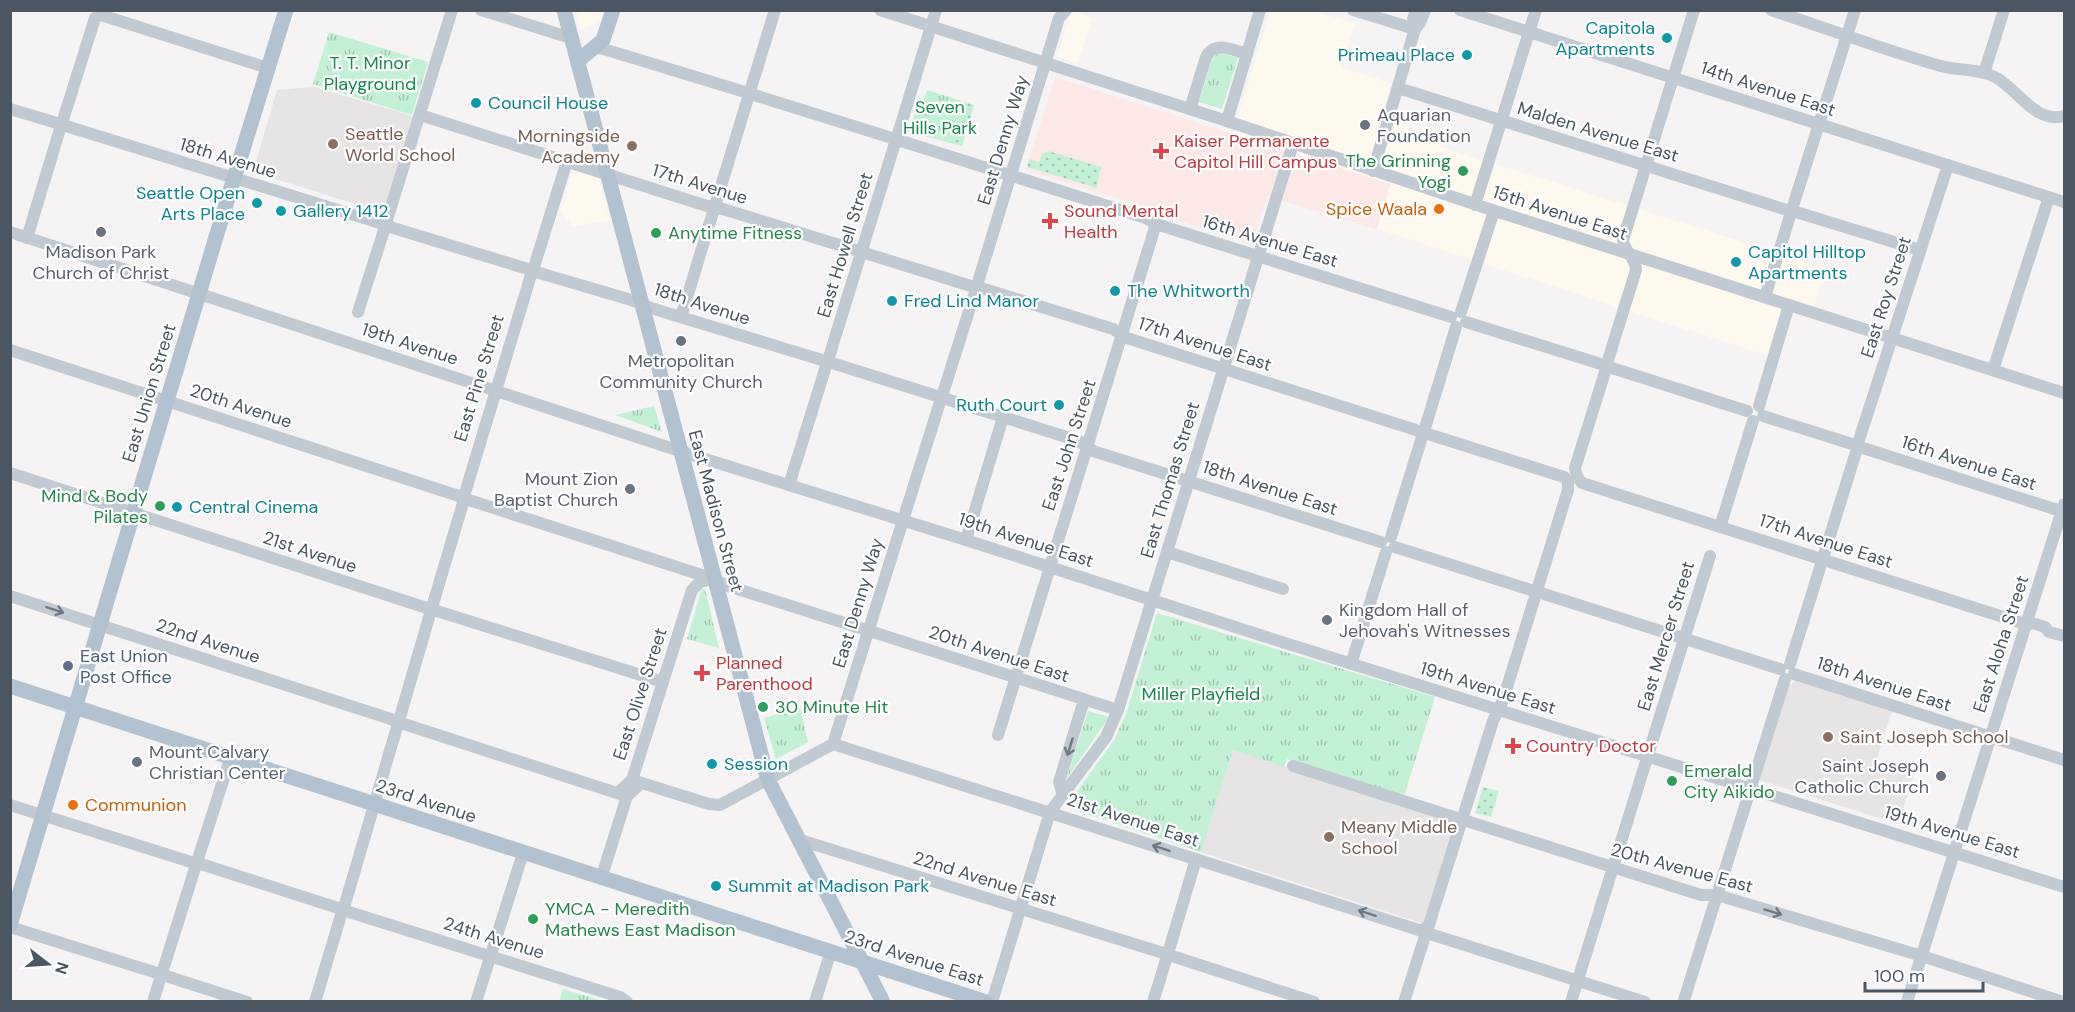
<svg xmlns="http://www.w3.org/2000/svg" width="2075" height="1012" font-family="'DM Sans',sans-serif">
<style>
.commercial{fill:#fdf9ef}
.education{fill:#e6e4e5}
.medical{fill:#fce8e6}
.park{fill:url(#park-tufts)}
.garden{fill:url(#garden-dots)}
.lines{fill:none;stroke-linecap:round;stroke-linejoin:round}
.minor{stroke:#c1cad2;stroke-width:12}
.major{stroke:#b3c2d1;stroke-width:15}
.oneway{stroke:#6e7983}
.culture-dot{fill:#0f9aa8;stroke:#fff;stroke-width:2}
.worship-dot{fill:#6b7280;stroke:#fff;stroke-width:2}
.education-dot{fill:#8d6e63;stroke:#fff;stroke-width:2}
.health-dot{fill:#e0444e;stroke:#fff;stroke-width:2}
.leisure-dot{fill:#2e9e5b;stroke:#fff;stroke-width:2}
.food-dot{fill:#e8710a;stroke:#fff;stroke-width:2}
.service-dot{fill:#5c6f8a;stroke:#fff;stroke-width:2}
.labels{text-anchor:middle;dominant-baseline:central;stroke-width:4.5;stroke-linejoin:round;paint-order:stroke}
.culture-label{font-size:18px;fill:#0d838f;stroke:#fff;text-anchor:start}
.park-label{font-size:18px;fill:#17864f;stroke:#fff}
.street-label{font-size:18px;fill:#4a5661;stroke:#fff}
.worship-label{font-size:18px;fill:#5b616d;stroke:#fff;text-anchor:start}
.education-label{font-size:18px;fill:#785e54;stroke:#fff;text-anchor:start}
.health-label{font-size:18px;fill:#be3a42;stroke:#fff;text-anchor:start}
.leisure-label{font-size:18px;fill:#27864d;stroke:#fff;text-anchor:start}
.food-label{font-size:18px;fill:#c56008;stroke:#fff;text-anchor:end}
.service-label{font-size:18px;fill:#4e5e75;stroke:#fff;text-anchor:start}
</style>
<defs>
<pattern id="park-tufts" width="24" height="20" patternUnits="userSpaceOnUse" patternTransform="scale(1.5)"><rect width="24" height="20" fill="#c3f1d5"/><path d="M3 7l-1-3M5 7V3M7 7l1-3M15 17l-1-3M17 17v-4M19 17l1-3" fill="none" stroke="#a0c6b0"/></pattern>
<pattern id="garden-dots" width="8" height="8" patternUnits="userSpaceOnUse" patternTransform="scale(1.5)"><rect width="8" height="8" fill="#c3f1d5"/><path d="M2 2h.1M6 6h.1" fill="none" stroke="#a0c6b0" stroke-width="1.8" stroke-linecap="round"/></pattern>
</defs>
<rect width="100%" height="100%" fill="#f5f3f3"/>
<!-- commercial -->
<g class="commercial">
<polygon points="576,11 576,10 603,11 600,22 581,30"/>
<polygon points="1077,11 1078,13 1092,18 1078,63 1057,57 1071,13"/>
<polygon points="1270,11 1313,11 1355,23 1341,67 1391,83 1382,117 1444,136 1441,147 1826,268 1814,306 1786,297 1768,356 1377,229 1390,184 1233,133"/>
<polygon points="573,170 599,178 610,220 573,227 560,210"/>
</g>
<!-- education -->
<g class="education">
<polygon points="314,87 413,116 384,213 253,172 277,90"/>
<polygon points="1796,681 1892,711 1875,764 1913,776 1898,824 1759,780 1789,685"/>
<polygon points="1233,750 1457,822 1424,924 1201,852"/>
</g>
<!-- medical -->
<polygon class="medical" points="1055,77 1390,184 1377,229 1267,196 1252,244 1165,216 1149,208 1026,170"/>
<!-- park -->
<g class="park">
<polygon points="329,32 428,62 412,115 313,84"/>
<polygon points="1221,53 1238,58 1222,109 1199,102 1212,59 1217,54"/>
<polygon points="927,90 974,105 962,146 909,132 920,98 924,99"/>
<polygon points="654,406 662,432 615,415"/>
<polygon points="702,589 705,589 719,648 687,639"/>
<polygon points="1157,613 1435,697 1404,796 1287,759 1284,767 1233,750 1201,852 1066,807 1114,740 1126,714"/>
<polygon points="800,707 808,742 776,759 764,718"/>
<polygon points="1088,711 1109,717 1067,778"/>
<polygon points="563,989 603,1001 559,1001"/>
</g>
<!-- garden -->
<g class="garden">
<polygon points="963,102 974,105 962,146 951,143"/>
<polygon points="1048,151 1102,167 1099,174 1097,188 1027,167 1029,159 1039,162 1042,154"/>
<polygon points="1483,787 1499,791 1491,817 1475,813"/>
</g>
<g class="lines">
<!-- minor -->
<g class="minor">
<polyline points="481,10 571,38"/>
<polyline points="880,10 1227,121 1486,208 2064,393"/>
<polyline points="1353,10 1415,29"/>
<polyline points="1460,10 2064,202"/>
<path d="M1771 10C1826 28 1881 49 1937 65 1956 71 1977 68 1995 77 2018 89 2035 124 2064 116"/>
<polyline points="101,15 268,68"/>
<polyline points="1415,29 1413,19 1416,10"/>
<polyline points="597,47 745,92"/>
<polyline points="1984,73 2004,10"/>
<polyline points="751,88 775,10"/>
<polyline points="1398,88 1787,210"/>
<polyline points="754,95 892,138"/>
<polyline points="10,109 57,123"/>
<path d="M1190 109 1206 57C1215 40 1233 50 1247 54"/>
<polyline points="420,115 707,206 723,209 971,286"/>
<polyline points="63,120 95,18"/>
<polyline points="1227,121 1260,10"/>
<polyline points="66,126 380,223"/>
<polyline points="898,134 936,10"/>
<polyline points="901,141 1146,218 1156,224 1451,317"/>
<polyline points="1373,171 1415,29 1420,23 1425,10"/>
<polyline points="1475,205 1536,10"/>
<polyline points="1793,206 1855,10"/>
<polyline points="1796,212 1920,250"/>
<polyline points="387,220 452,10"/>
<polyline points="390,227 528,269"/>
<polyline points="10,232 692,455 966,540 1263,636 2064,887"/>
<polyline points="27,238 60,129"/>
<polyline points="534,267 567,161"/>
<polyline points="536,272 628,299 654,309 822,360"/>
<polyline points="978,282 1059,18 1066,10"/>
<polyline points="981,288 1113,329 1127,338 1419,431"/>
<polyline points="1765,297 1790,216"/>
<polyline points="358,312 384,230"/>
<polyline points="1461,312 1494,211"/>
<polyline points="681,317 748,98"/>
<polyline points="1466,322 1601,364"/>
<polyline points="10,350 459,496"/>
<polyline points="829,357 895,143"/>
<path d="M1608 360 1636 270C1636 257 1624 252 1623 240L1694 10"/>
<polyline points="832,363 937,396"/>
<polyline points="1612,368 1747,411"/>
<polyline points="1993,370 2049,197"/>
<polyline points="1605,372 1575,468 1577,477 1582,483 2019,622 2027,624 2032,623 2045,627 2049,632 2064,636"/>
<polyline points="943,393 975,292"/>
<polyline points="946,399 1079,441 1093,451 1381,542"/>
<polyline points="1759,406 1789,305"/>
<polyline points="1763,416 1852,444"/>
<polyline points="1425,428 1456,327"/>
<polyline points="1428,434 1564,477 1568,482 1568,490 1538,587"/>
<polyline points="1859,440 1948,165"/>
<polyline points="1863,448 2064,512"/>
<polyline points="10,473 427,608"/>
<polyline points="789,485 826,366"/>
<polyline points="465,493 531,275"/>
<polyline points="469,500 714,579 728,586 1118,710"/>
<polyline points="1720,527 1753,421"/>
<polyline points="1391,537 1422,437"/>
<polyline points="966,540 1003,417"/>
<polyline points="1395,547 1531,590"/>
<polyline points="1167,552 1283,589"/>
<polyline points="1541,593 1780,669"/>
<polyline points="10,596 394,720"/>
<polyline points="433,604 463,503"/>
<polyline points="437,611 663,682"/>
<polyline points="1351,664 1386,552"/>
<polyline points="1790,664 1856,452"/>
<polyline points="1794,674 2064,760"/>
<polyline points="400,717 430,614"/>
<polyline points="404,724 626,796"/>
<polyline points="998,735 1156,224"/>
<polyline points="833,744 1422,931"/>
<polyline points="1293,766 1701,895 1717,895 1922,956 2063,1002"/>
<polyline points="632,780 709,804 720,805 833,744 940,402"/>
<polyline points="618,793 632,780 692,590 700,582 713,579"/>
<polyline points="1063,795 1059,782 1084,700"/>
<polyline points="10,805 191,862"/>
<polyline points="797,839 1163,953"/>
<polyline points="198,859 231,756"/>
<polyline points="201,864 338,908"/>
<polyline points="601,879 627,796 641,783"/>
<polyline points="345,904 397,727"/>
<polyline points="349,912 620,997 627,1002"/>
<polyline points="10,927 157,973"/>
<polyline points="1428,928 1493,721 1503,700 1535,597"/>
<polyline points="1430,934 1645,1002"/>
<polyline points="1169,950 1196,859"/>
<polyline points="1172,956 1314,1002"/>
<polyline points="163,970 195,868"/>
<polyline points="166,976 247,1002"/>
<polyline points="1684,1000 1785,679"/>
<polyline points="153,1002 160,979"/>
<polyline points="315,1002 341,915"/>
<polyline points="476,1002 523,853"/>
<polyline points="815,1002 831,951"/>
<polyline points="992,1002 1050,812 1106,737 1118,710 1293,144"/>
<polyline points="1153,1002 1166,960"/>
<polyline points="1404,1002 1425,936 1422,932 1425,928"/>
<polyline points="1571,1002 1710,556"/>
<polyline points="1907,1002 2064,504"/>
</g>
<!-- major -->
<g class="major">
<polyline points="564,10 768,780 883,1002"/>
<polyline points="578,61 603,40 613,10"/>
<path d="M10 686C336 789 660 899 986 1002"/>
<polyline points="10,925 216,237 286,10"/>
</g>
</g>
<!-- one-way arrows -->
<defs><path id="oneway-shaft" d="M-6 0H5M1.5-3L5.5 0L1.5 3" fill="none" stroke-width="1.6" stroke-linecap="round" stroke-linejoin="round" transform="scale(1.5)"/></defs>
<g class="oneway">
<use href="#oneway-shaft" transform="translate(55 610) rotate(18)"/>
<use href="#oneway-shaft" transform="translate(1070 747) rotate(107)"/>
<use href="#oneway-shaft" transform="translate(1161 848) rotate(-162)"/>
<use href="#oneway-shaft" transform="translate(1773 912) rotate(17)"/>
<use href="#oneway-shaft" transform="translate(1367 913) rotate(-162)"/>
</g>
<!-- markers -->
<g class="culture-dot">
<circle cx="1667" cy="38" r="6"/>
<circle cx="1467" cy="55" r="6"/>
<circle cx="476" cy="103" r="6"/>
<circle cx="257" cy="203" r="6"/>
<circle cx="281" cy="211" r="6"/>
<circle cx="1736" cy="262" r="6"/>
<circle cx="1115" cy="291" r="6"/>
<circle cx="892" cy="301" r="6"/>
<circle cx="1059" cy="405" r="6"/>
<circle cx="177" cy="507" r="6"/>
<circle cx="712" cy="764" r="6"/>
<circle cx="716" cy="886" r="6"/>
</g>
<g class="worship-dot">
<circle cx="1365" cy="125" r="6"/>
<circle cx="101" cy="232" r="6"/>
<circle cx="681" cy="341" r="6"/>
<circle cx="630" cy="489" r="6"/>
<circle cx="1327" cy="620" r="6"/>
<circle cx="137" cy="762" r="6"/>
<circle cx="1941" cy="776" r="6"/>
</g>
<g class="education-dot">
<circle cx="333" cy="144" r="6"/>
<circle cx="632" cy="146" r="6"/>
<circle cx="1828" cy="737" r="6"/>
<circle cx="1329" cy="837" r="6"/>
</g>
<g class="health-dot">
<path d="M1158 142h6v6h6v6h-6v6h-6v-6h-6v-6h6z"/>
<path d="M1047 212h6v6h6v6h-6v6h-6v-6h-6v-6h6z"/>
<path d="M699 664h6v6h6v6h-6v6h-6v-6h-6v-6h6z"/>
<path d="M1510 737h6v6h6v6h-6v6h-6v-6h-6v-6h6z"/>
</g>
<g class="leisure-dot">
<circle cx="1463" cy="171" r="6"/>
<circle cx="656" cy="233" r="6"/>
<circle cx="160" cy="506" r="6"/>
<circle cx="763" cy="707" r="6"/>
<circle cx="1672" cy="781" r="6"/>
<circle cx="533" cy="919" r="6"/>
</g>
<g class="food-dot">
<circle cx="1439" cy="209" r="6"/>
<circle cx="73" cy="805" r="6"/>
</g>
<circle class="service-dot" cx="68" cy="666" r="6"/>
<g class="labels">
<!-- culture labels -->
<g class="culture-label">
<text x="1655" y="28" text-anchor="end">Capitola<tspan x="1655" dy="21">Apartments</tspan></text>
<text x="1455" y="55" text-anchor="end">Primeau Place</text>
<text x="488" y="103">Council House</text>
<text x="245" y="193" text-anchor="end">Seattle Open<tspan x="245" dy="21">Arts Place</tspan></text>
<text x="293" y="211">Gallery 1412</text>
<text x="1748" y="252">Capitol Hilltop<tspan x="1748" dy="21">Apartments</tspan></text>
<text x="1127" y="291">The Whitworth</text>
<text x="904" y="301">Fred Lind Manor</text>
<text x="1047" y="405" text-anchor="end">Ruth Court</text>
<text x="189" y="507">Central Cinema</text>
<text x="724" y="764">Session</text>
<text x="728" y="886">Summit at Madison Park</text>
</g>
<!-- park labels -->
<g class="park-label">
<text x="370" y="63">T. T. Minor<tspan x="370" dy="21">Playground</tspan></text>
<text x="940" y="107">Seven<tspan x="940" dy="21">Hills Park</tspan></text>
<text x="1201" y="694">Miller Playfield</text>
</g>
<!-- street labels -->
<g class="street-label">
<text transform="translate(1768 89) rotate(18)">14th Avenue East</text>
<text transform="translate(1598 132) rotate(17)">Malden Avenue East</text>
<text transform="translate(1003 140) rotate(-73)">East Denny Way</text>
<text transform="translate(228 158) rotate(17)">18th Avenue</text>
<text transform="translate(700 184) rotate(17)">17th Avenue</text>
<text transform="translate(1560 213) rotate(18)">15th Avenue East</text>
<text transform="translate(1270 241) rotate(17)">16th Avenue East</text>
<text transform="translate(845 245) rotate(-73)">East Howell Street</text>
<text transform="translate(1886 297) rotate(-72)">East Roy Street</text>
<text transform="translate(702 304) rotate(18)">18th Avenue</text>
<text transform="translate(410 344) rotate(18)">19th Avenue</text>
<text transform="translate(1205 344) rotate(18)">17th Avenue East</text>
<text transform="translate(479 378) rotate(-73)">East Pine Street</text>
<text transform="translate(149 393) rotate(-73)">East Union Street</text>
<text transform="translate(241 406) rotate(18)">20th Avenue</text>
<text transform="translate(1069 445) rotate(-72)">East John Street</text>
<text transform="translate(1969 463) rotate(18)">16th Avenue East</text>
<text transform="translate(1170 480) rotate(-73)">East Thomas Street</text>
<text transform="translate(1270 488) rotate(18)">18th Avenue East</text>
<text transform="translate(716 511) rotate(75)">East Madison Street</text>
<text transform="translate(1026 540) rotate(18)">19th Avenue East</text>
<text transform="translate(1826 541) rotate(18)">17th Avenue East</text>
<text transform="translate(310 552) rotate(18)">21st Avenue</text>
<text transform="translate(858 603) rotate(-73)">East Denny Way</text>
<text transform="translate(1666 636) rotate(-73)">East Mercer Street</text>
<text transform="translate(208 641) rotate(18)">22nd Avenue</text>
<text transform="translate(2001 644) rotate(-72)">East Aloha Street</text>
<text transform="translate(999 654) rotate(18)">20th Avenue East</text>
<text transform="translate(1884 684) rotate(18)">18th Avenue East</text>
<text transform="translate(1488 688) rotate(17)">19th Avenue East</text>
<text transform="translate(640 694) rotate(-72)">East Olive Street</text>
<text transform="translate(426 801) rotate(18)">23rd Avenue</text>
<text transform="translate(1133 820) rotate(18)">21st Avenue East</text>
<text transform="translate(1952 832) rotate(17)">19th Avenue East</text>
<text transform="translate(1682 868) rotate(15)">20th Avenue East</text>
<text transform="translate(985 879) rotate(17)">22nd Avenue East</text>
<text transform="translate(494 938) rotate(17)">24th Avenue</text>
<text transform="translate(914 958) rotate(18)">23rd Avenue East</text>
</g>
<!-- worship labels -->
<g class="worship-label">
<text x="1377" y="115">Aquarian<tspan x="1377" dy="21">Foundation</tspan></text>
<text x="101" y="252" text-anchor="middle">Madison Park<tspan x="101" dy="21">Church of Christ</tspan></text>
<text x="681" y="361" text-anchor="middle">Metropolitan<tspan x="681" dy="21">Community Church</tspan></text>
<text x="618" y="479" text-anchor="end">Mount Zion<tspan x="618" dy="21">Baptist Church</tspan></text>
<text x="1339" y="610">Kingdom Hall of<tspan x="1339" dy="21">Jehovah's Witnesses</tspan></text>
<text x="149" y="752">Mount Calvary<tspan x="149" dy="21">Christian Center</tspan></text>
<text x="1929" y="766" text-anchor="end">Saint Joseph<tspan x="1929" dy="21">Catholic Church</tspan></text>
</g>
<!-- education labels -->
<g class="education-label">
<text x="345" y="134">Seattle<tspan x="345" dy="21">World School</tspan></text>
<text x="620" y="136" text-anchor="end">Morningside<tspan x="620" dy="21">Academy</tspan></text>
<text x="1840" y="737">Saint Joseph School</text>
<text x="1341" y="827">Meany Middle<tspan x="1341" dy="21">School</tspan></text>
</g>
<!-- health labels -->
<g class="health-label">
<text x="1174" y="141">Kaiser Permanente<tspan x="1174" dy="21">Capitol Hill Campus</tspan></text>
<text x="1064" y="211">Sound Mental<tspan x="1064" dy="21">Health</tspan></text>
<text x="716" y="663">Planned<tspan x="716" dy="21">Parenthood</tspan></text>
<text x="1526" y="746">Country Doctor</text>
</g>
<!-- leisure labels -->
<g class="leisure-label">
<text x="1451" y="161" text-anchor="end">The Grinning<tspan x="1451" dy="21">Yogi</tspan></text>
<text x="668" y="233">Anytime Fitness</text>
<text x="148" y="496" text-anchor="end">Mind &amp; Body<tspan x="148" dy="21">Pilates</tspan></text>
<text x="775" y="707">30 Minute Hit</text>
<text x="1684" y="771">Emerald<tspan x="1684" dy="21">City Aikido</tspan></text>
<text x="545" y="909">YMCA - Meredith<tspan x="545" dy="21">Mathews East Madison</tspan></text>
</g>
<!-- food labels -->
<g class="food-label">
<text x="1427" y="209">Spice Waala</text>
<text x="85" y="805" text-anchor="start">Communion</text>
</g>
<!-- service labels -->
<g class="service-label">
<text x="80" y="656">East Union<tspan x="80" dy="21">Post Office</tspan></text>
</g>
</g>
<!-- border -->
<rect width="2075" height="1012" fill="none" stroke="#4a5661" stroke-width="24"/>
<!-- north arrow -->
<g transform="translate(48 964) rotate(107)" stroke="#ffffff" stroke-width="4.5" paint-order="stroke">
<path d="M0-4.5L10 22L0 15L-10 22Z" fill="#4a5661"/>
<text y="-9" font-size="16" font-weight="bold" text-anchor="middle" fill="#4a5661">N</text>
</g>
<!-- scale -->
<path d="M1865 982v9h118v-9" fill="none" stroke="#4a5661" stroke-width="3"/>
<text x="1874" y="982" font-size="18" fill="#4a5661" stroke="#ffffff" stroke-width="4.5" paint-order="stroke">100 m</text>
</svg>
